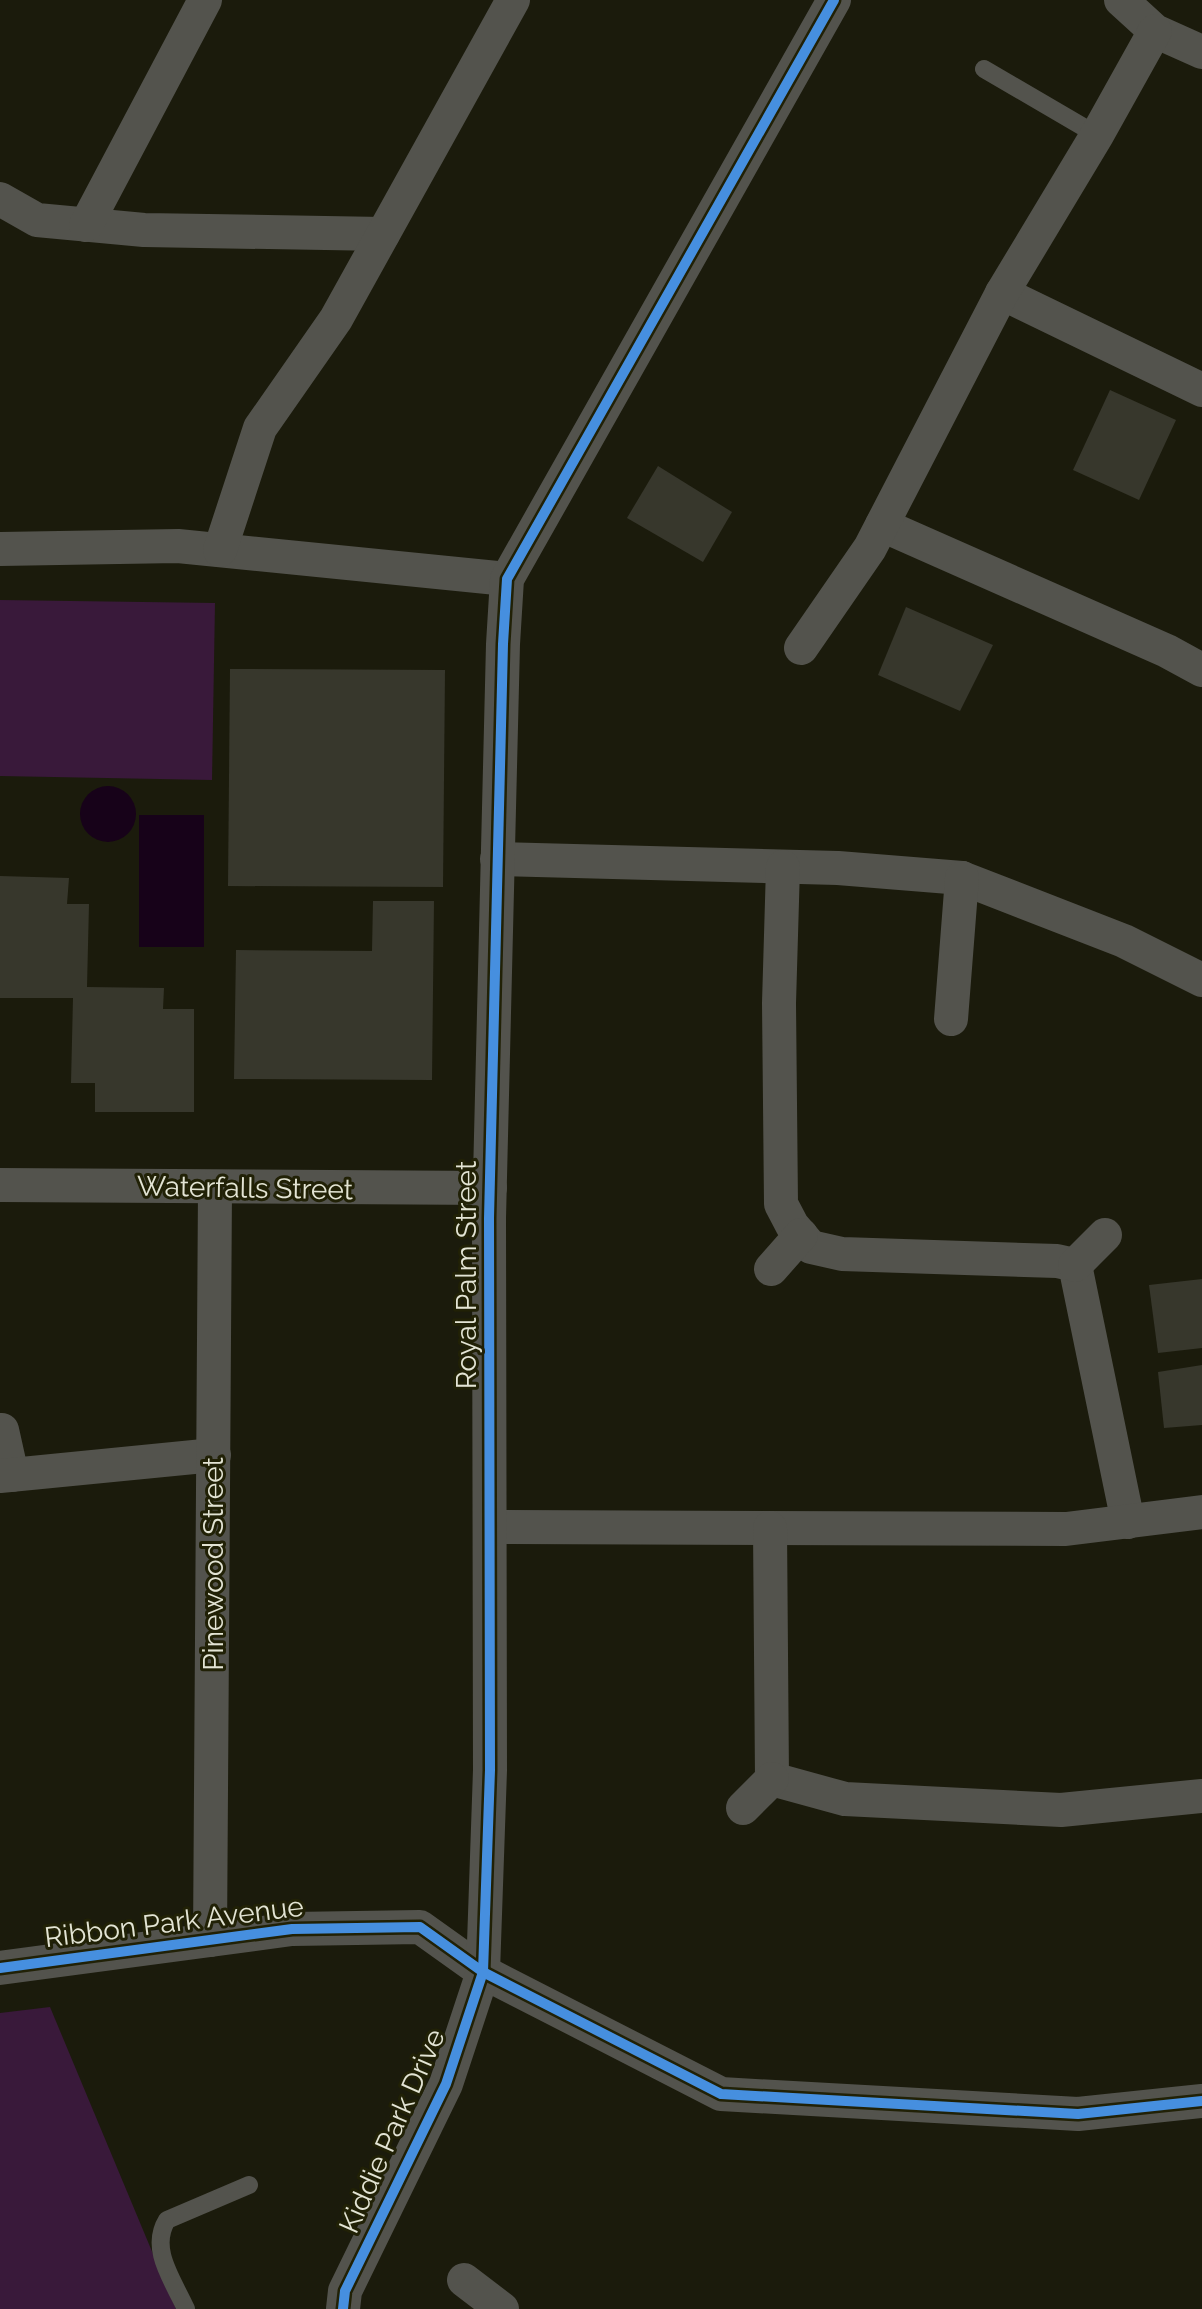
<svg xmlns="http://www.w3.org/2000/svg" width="1202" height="2309" font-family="Raleway,sans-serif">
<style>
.green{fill:#39193a}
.water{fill:#170219}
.building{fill:#37372c}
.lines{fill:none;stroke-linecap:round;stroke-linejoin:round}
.lane{stroke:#53534d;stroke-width:18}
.street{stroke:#53534d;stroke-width:34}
.cycleway-casing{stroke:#212106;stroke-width:15}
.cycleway{stroke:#468fdf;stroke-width:10}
.labels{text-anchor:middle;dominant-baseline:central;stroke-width:6;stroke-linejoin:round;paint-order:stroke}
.street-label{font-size:28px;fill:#e3e4d4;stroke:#212106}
</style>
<rect width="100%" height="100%" fill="#1b1b0c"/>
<!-- green -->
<g class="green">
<polygon points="0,600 215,603 212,780 0,776"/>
<polygon points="50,2007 176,2309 0,2309 0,2013"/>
</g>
<!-- water -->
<g class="water">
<circle cx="108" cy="814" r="28"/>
<rect x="139" y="815" width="65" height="132"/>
</g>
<!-- building -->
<g class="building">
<polygon points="1110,390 1176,420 1139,500 1073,470"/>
<polygon points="658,466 732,512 703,562 627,518"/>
<polygon points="906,607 993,645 960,711 878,675"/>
<polygon points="230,669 445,670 443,887 228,886"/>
<polygon points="0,876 69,878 67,904 89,904 87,987 164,988 163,1009 194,1009 194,1112 95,1112 95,1083 71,1083 73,998 0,998"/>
<polygon points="373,901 434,901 432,1080 234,1079 236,950 372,951"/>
<polygon points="1202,1279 1202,1348 1158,1353 1149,1285"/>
<polygon points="1202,1365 1202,1425 1164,1428 1158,1372"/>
</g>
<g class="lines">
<!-- lane -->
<g class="lane">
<polyline points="984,69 1097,135"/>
<path d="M186 2309C173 2280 149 2249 167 2220L249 2185"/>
</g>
<!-- street -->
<g class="street">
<polyline points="1121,0 1155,31 1202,52"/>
<polyline points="0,199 37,220 144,230 383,234"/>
<polyline points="86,225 205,0"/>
<polyline points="1002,293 1202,390"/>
<polyline points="882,525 1167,651 1202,670"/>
<polyline points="0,549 178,546 507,579"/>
<polyline points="220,550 260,428 336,319 513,0"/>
<polyline points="801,648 870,548 1002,293 1097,135 1155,31"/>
<polyline points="497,859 838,868 962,878 1124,941 1202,980"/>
<polyline points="783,867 779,1003 781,1204 792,1225 811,1247 842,1254 1057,1261 1075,1265 1128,1522"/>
<polyline points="951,1019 962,878"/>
<polyline points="0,1185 490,1188"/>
<polyline points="1075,1265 1105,1235"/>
<polyline points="771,1269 801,1235"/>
<polyline points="2,1430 12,1475"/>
<polyline points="0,1476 214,1455"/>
<polyline points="490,1527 1066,1529 1202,1512"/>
<polyline points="770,1528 772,1779 845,1799 1061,1810 1202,1796"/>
<polyline points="743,1808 772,1779"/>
<polyline points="210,1940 215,1188"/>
<polyline points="0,1968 292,1929 420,1927 483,1972 721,2094 1078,2114 1202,2101"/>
<polyline points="464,2280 502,2309"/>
<polyline points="343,2309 345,2291 446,2084 483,1972 490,1770 489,1218 503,644 507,579 834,0"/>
</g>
<!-- cycleway casing -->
<g class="cycleway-casing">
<g id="cycleway">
<polyline points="0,1968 292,1929 420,1927 483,1972 721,2094 1078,2114 1202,2101"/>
<polyline points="343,2309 345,2291 446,2084 483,1972 490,1770 489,1218 503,644 507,579 834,0"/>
</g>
</g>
<!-- cycleway -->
<use href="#cycleway" class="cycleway"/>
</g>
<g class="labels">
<!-- street labels -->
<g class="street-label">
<text transform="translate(245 1188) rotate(1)">Waterfalls Street</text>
<text transform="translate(466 1275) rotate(-90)">Royal Palm Street</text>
<text transform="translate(213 1564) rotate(-90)">Pinewood Street</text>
<text transform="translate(174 1922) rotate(-7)">Ribbon Park Avenue</text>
<text transform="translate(392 2131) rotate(-66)">Kiddie Park Drive</text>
</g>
</g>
</svg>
